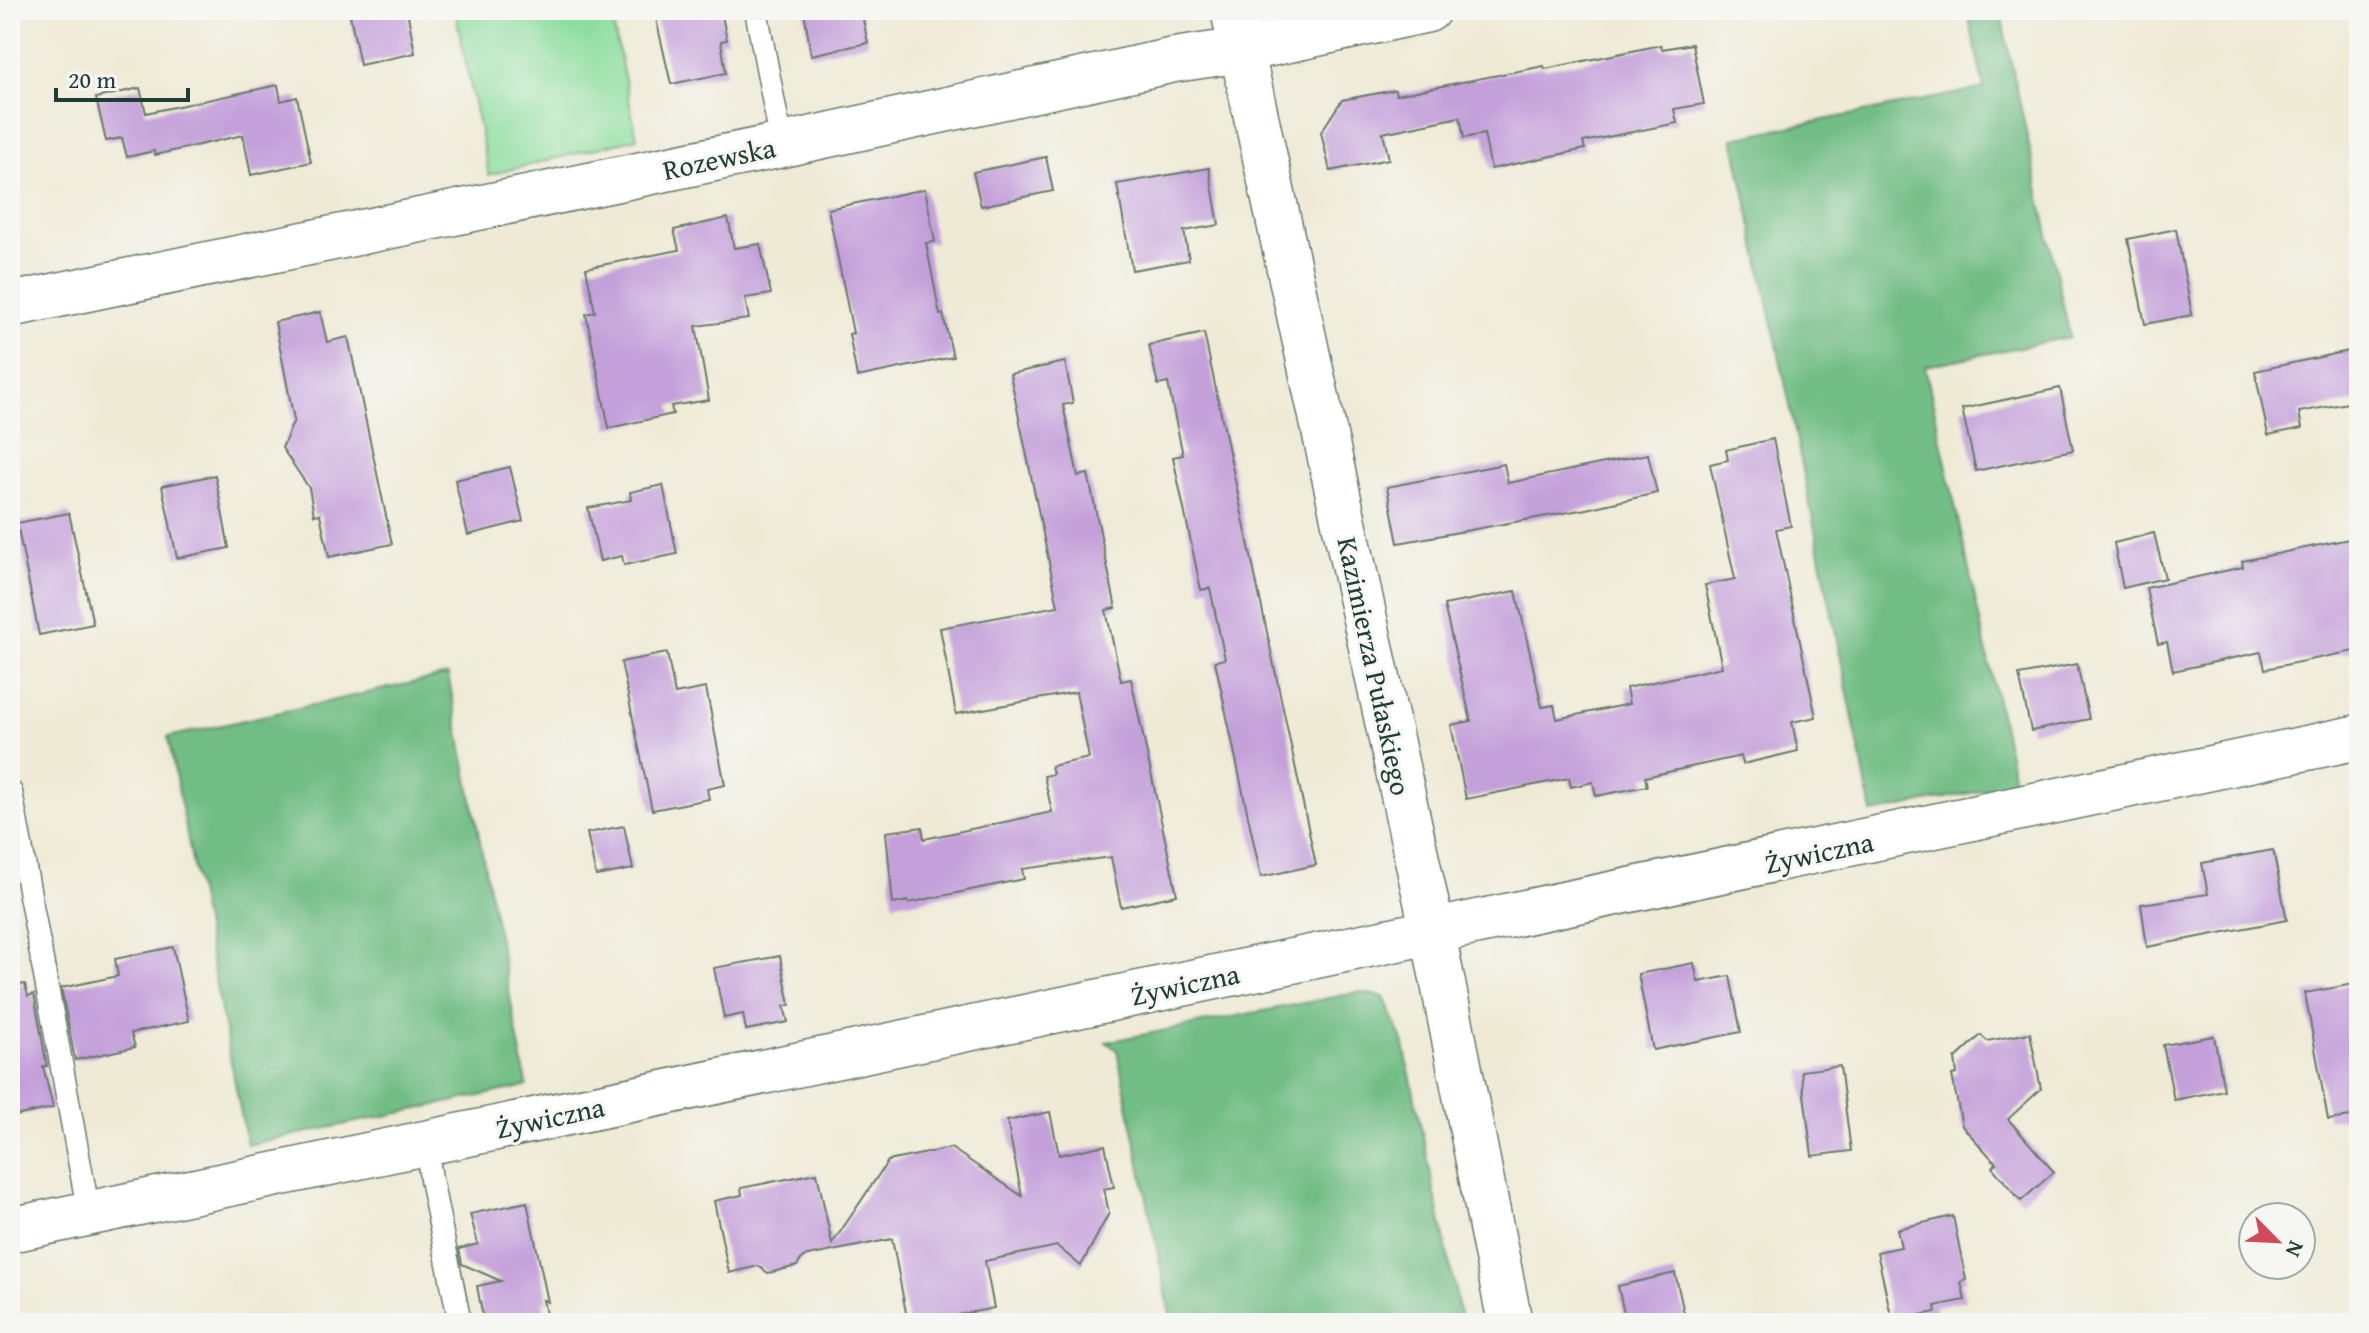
<svg xmlns="http://www.w3.org/2000/svg" width="2369" height="1333" font-family="'Gentium Book Plus',serif">
<style>
.green{fill:#8dde9e;stroke:#568e69;stroke-width:2}
.forest{fill:#72bd85;stroke:#487d5c;stroke-width:2}
.building{fill:#c4a0da}
.lines{fill:none;stroke-linecap:round;stroke-linejoin:round}
.lane-casing{stroke:#677a6c;stroke-width:25}
.street-casing{stroke:#677a6c;stroke-width:47}
.lane{stroke:#fff;stroke-width:22}
.street{stroke:#fff;stroke-width:44}
.labels{text-anchor:middle;dominant-baseline:central;stroke-width:6;stroke-linejoin:round;paint-order:stroke}
.street-label{font-size:28px;fill:#1f3d34;stroke:#f6f6f2}
</style>
<rect width="100%" height="100%" fill="#f6f6f2"/>
<filter id="ink" filterUnits="userSpaceOnUse"><feTurbulence type="fractalNoise" baseFrequency=".0125" numOctaves="2"/><feDisplacementMap in="SourceGraphic" scale="16" xChannelSelector="R" yChannelSelector="G"/><feConvolveMatrix kernelMatrix="1 2 1 2 8 2 1 2 1" color-interpolation-filters="sRGB"/></filter>
<filter id="wash" filterUnits="userSpaceOnUse"><feTurbulence type="fractalNoise" baseFrequency=".006" numOctaves="4" result="noise"/><feDisplacementMap in="SourceGraphic" scale="32" xChannelSelector="R" yChannelSelector="G"/><feGaussianBlur stdDeviation="1.8" result="paint"/><feColorMatrix in="noise" values="0 0 0 0 0 0 0 0 0 0 0 0 0 0 0 0 0 1.4 0 .05"/><feComposite in="paint" operator="in"/></filter>
<g filter="url(#wash)">
<rect width="100%" height="100%" fill="#eeead5"/>
<!-- green -->
<polygon class="green" points="455,10 610,10 637,138 489,175"/>
<!-- forest -->
<g class="forest">
<polygon points="1967,10 2000,10 2070,337 1925,366 2015,784 1872,813 1788,396 1733,138 1984,88"/>
<polygon points="448,675 527,1086 247,1145 168,737"/>
<polygon points="1359,992 1384,997 1403,1041 1462,1323 1172,1323 1117,1050 1106,1042"/>
</g>
<g id="blocks">
<!-- building -->
<g class="building">
<polygon points="349,10 407,10 415,53 360,65"/>
<polygon points="654,10 721,10 727,40 721,41 726,73 671,84"/>
<polygon points="804,10 861,10 868,43 811,55"/>
<polygon points="1692,44 1704,104 1674,109 1677,123 1583,142 1585,149 1491,169 1484,134 1464,138 1460,117 1383,133 1389,159 1330,171 1321,132 1342,100 1395,90 1396,95 1544,66 1545,69 1661,45 1662,49"/>
<polygon points="278,85 281,101 297,97 311,162 251,175 243,135 155,155 154,151 127,157 122,138 106,141 96,98 140,88 146,113"/>
<polygon points="1046,157 1053,191 981,206 973,172"/>
<polygon points="1209,168 1219,225 1184,231 1189,260 1132,270 1117,184"/>
<polygon points="925,189 935,242 926,243 940,315 943,314 953,357 857,377 849,334 853,333 828,209"/>
<polygon points="728,218 734,248 760,244 771,294 745,298 749,319 696,326 709,400 671,406 673,414 609,428 586,314 595,312 586,268 679,250 674,230"/>
<polygon points="2176,229 2192,315 2145,324 2128,239"/>
<polygon points="320,312 327,342 348,337 392,544 329,557 320,514 314,515 309,488 282,448 294,420 275,322"/>
<polygon points="1204,333 1316,865 1261,877 1215,661 1225,659 1210,588 1201,590 1173,457 1183,455 1175,418 1168,383 1158,385 1149,345"/>
<polygon points="2349,351 2359,401 2299,412 2302,428 2268,435 2255,371"/>
<polygon points="1065,362 1073,403 1063,405 1078,476 1088,474 1116,608 1106,610 1121,681 1131,679 1177,895 1121,907 1111,857 1022,869 1024,879 908,903 908,901 893,904 886,832 922,827 924,839 1052,812 1044,776 1053,774 1051,766 1089,758 1076,692 956,714 940,628 1058,606 1010,374"/>
<polygon points="2060,388 2073,450 1976,471 1962,409"/>
<polygon points="1773,439 1791,526 1776,529 1816,717 1792,722 1798,751 1743,764 1741,756 1645,777 1647,786 1596,796 1593,782 1571,787 1569,778 1466,799 1451,725 1471,721 1444,605 1516,591 1542,707 1554,705 1557,719 1629,704 1626,688 1722,667 1705,585 1735,579 1710,464 1728,460 1726,450"/>
<polygon points="1648,454 1657,493 1586,509 1398,543 1387,487 1504,464 1508,483"/>
<polygon points="510,467 523,521 468,535 455,480"/>
<polygon points="215,475 229,548 177,558 162,486"/>
<polygon points="663,485 677,554 624,565 622,556 600,561 588,508 631,500 630,492"/>
<polygon points="69,513 93,624 39,635 17,523"/>
<polygon points="2154,533 2165,578 2123,588 2114,543"/>
<polygon points="2359,537 2359,650 2265,669 2261,652 2173,671 2167,642 2158,644 2146,588 2243,567 2242,561"/>
<polygon points="667,653 675,694 706,688 725,785 707,789 709,799 652,810 621,662"/>
<polygon points="2077,664 2089,719 2031,731 2019,675"/>
<polygon points="624,826 633,869 596,876 587,833"/>
<polygon points="2273,850 2287,920 2147,947 2141,904 2208,894 2202,863"/>
<polygon points="173,947 189,1021 131,1033 135,1047 75,1060 61,988 118,976 115,959"/>
<polygon points="780,956 790,1005 784,1006 788,1022 746,1030 743,1014 724,1018 714,968"/>
<polygon points="1694,963 1698,982 1730,976 1741,1032 1653,1050 1638,974"/>
<polygon points="2359,983 2359,1116 2328,1120 2305,993"/>
<polygon points="25,984 28,996 34,994 47,1066 43,1066 53,1108 10,1117 10,986"/>
<polygon points="2030,1033 2041,1089 2008,1119 2054,1172 2021,1201 1992,1167 1996,1163 1962,1126 1952,1075 1957,1074 1955,1059 1981,1035 1987,1041"/>
<polygon points="2214,1036 2224,1090 2174,1100 2163,1045"/>
<polygon points="1840,1066 1851,1151 1812,1156 1801,1071"/>
<polygon points="1050,1112 1059,1155 1105,1145 1114,1187 1104,1189 1109,1213 1081,1266 1057,1246 985,1261 994,1308 917,1323 908,1323 892,1239 803,1257 797,1266 768,1273 758,1266 729,1273 714,1201 742,1195 741,1188 817,1173 832,1244 888,1161 951,1148 1022,1196 1007,1121"/>
<polygon points="527,1202 548,1302 543,1300 548,1323 484,1323 477,1286 501,1281 462,1264 459,1249 478,1244 470,1214"/>
<polygon points="1953,1216 1966,1280 1961,1282 1965,1300 1935,1306 1936,1312 1892,1320 1877,1252 1901,1247 1897,1229"/>
<polygon points="1675,1273 1685,1317 1658,1323 1626,1323 1618,1286"/>
</g>
</g>
</g>
<g filter="url(#ink)">
<use href="#blocks" fill-opacity="0" stroke="#677a6c" stroke-width="2"/>
<g class="lines">
<!-- lane casing -->
<g class="lane-casing">
<g id="lane">
<polyline points="756,10 782,145"/>
<polyline points="11,792 89,1214"/>
<polyline points="426,1143 431,1179 460,1323"/>
</g>
</g>
<!-- street casing -->
<g class="street-casing">
<g id="street">
<polyline points="1233,10 1433,933 1510,1323"/>
<polyline points="10,305 782,145 1174,60 1242,50 1428,10"/>
<polyline points="10,1230 2359,737"/>
</g>
</g>
<!-- lane -->
<use href="#lane" class="lane"/>
<!-- street -->
<use href="#street" class="street"/>
</g>
</g>
<g class="labels">
<!-- street labels -->
<g class="street-label">
<text transform="translate(719 158) rotate(-12)">Rozewska</text>
<text transform="translate(1375 666) rotate(78)">Kazimierza Pułaskiego</text>
<text transform="translate(1819 852) rotate(-12)">Żywiczna</text>
<text transform="translate(1185 984) rotate(-12)">Żywiczna</text>
<text transform="translate(550 1117) rotate(-12)">Żywiczna</text>
</g>
</g>
<!-- margin -->
<rect width="2369" height="1333" fill="none" stroke="#f6f6f2" stroke-width="40"/>
<!-- north arrow -->
<g transform="translate(2277 1241) rotate(114)"><circle r="38" fill="#f6f6f2" stroke="#a0aca6" stroke-width="2"/>
<path d="M0-6L14 30L0 20L-14 30Z" fill="#d1495b"/>
<text y="-12" font-size="22" font-weight="bold" text-anchor="middle" fill="#1f3d34">N</text>
</g>
<!-- scale -->
<path d="M56 88v12h132v-12" fill="none" stroke="#1f3d34" stroke-width="4"/>
<text x="68" y="88" font-size="24" fill="#1f3d34" stroke="#f6f6f2" stroke-width="6" paint-order="stroke">20 m</text>
</svg>
